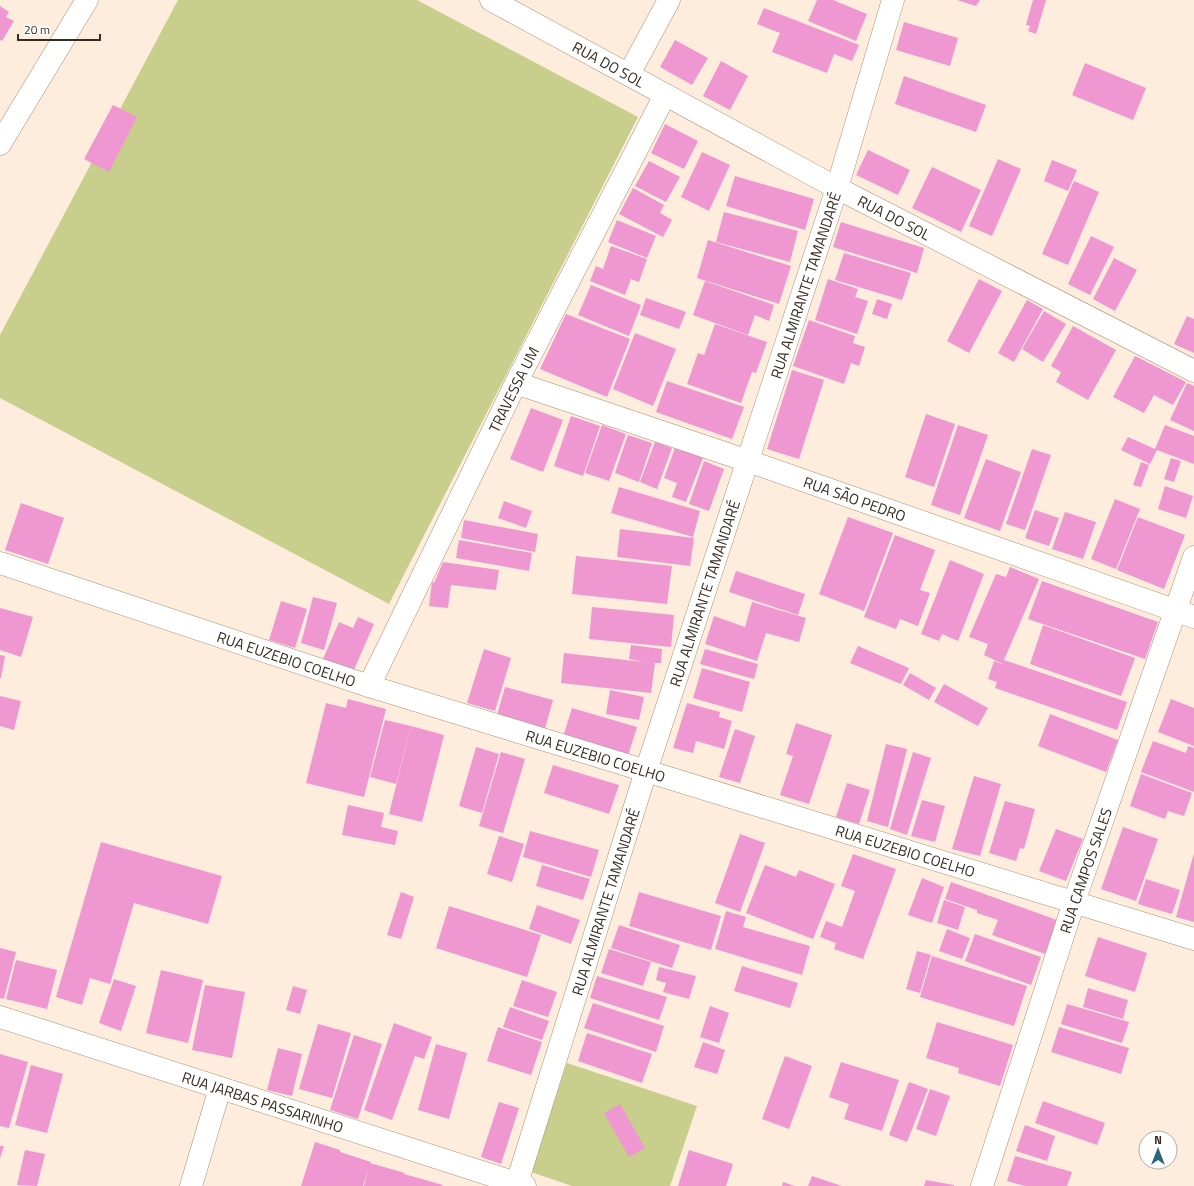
<svg xmlns="http://www.w3.org/2000/svg" width="1194" height="1186" font-family="'Titillium Web',sans-serif">
<style>
.green{fill:#c8ce8b}
.building{fill:#ef97d1}
.lines{fill:none;stroke-linecap:round;stroke-linejoin:round}
.street-casing{stroke:#a98f75;stroke-width:23}
.street{stroke:#fff;stroke-width:22}
.labels{text-anchor:middle;dominant-baseline:central;stroke-width:3.5;stroke-linejoin:round;paint-order:stroke}
.street-label{font-size:15px;fill:#352b20;stroke:#fefefe}
</style>
<rect width="100%" height="100%" fill="#feeddc"/>
<!-- green -->
<g class="green">
<polygon points="178,0 417,0 638,117 389,604 0,398 0,335"/>
<polygon points="567,1063 697,1106 670,1186 572,1186 531,1172"/>
</g>
<!-- building -->
<g class="building">
<polygon points="817,0 833,0 867,14 856,41 808,21"/>
<polygon points="957,0 980,0 976,6"/>
<polygon points="1033,0 1046,0 1036,34 1028,31 1030,26 1026,25"/>
<polygon points="0,6 9,12 6,17 14,21 2,41 0,40"/>
<polygon points="764,8 859,45 852,61 834,54 827,73 772,52 780,33 757,24"/>
<polygon points="904,22 958,38 950,66 896,50"/>
<polygon points="675,40 708,58 692,85 660,67"/>
<polygon points="721,61 748,76 730,110 703,96"/>
<polygon points="1085,63 1146,88 1133,120 1072,95"/>
<polygon points="904,76 986,105 976,132 895,104"/>
<polygon points="113,105 137,117 109,172 84,159"/>
<polygon points="665,124 698,141 684,169 651,153"/>
<polygon points="868,150 910,170 898,195 856,175"/>
<polygon points="702,152 730,165 709,211 681,197"/>
<polygon points="998,159 1021,169 992,236 969,226"/>
<polygon points="1052,160 1077,170 1068,191 1044,181"/>
<polygon points="649,161 680,177 666,202 635,186"/>
<polygon points="932,167 981,190 961,232 912,208"/>
<polygon points="735,176 814,199 805,230 726,206"/>
<polygon points="1074,181 1099,192 1068,265 1042,254"/>
<polygon points="633,188 664,205 660,213 672,220 663,237 619,214"/>
<polygon points="724,212 798,231 790,262 716,242"/>
<polygon points="617,220 656,236 647,258 608,242"/>
<polygon points="841,222 924,248 917,273 833,247"/>
<polygon points="1091,236 1114,247 1090,295 1068,284"/>
<polygon points="708,240 791,266 779,304 697,278"/>
<polygon points="611,246 647,259 639,282 631,279 625,295 590,281 596,266 603,269"/>
<polygon points="844,253 911,273 902,300 835,280"/>
<polygon points="1114,258 1137,270 1115,311 1093,299"/>
<polygon points="828,279 858,289 855,297 868,301 857,334 815,320"/>
<polygon points="979,279 1002,291 969,353 947,341"/>
<polygon points="705,281 774,305 769,321 755,315 748,335 693,315"/>
<polygon points="591,285 641,305 629,336 578,315"/>
<polygon points="646,298 686,312 679,329 640,315"/>
<polygon points="877,299 892,304 887,319 872,314"/>
<polygon points="1027,300 1043,309 1014,362 998,353"/>
<polygon points="1044,311 1066,324 1043,362 1022,349"/>
<polygon points="566,314 630,339 607,397 540,369"/>
<polygon points="1187,316 1194,319 1194,353 1174,344"/>
<polygon points="809,320 855,336 853,343 865,347 859,366 851,363 844,384 793,366"/>
<polygon points="715,324 767,342 756,373 752,372 741,403 687,384 698,353 704,355"/>
<polygon points="1073,326 1116,350 1088,400 1056,382 1061,372 1051,366"/>
<polygon points="635,333 676,349 653,406 613,389"/>
<polygon points="1135,356 1186,382 1173,405 1154,395 1144,413 1113,397"/>
<polygon points="792,370 824,380 799,459 767,449"/>
<polygon points="667,381 744,407 732,439 656,412"/>
<polygon points="1187,383 1194,386 1194,431 1170,420"/>
<polygon points="531,408 563,420 543,472 510,459"/>
<polygon points="926,414 955,424 934,487 905,477"/>
<polygon points="571,416 600,426 583,476 554,466"/>
<polygon points="602,425 626,434 609,481 585,473"/>
<polygon points="958,425 988,435 960,515 931,505"/>
<polygon points="1165,425 1194,436 1194,464 1157,450 1150,464 1121,450 1128,437 1155,449"/>
<polygon points="628,435 652,443 639,482 615,473"/>
<polygon points="655,442 672,448 657,489 640,482"/>
<polygon points="675,448 703,458 686,502 672,497 677,483 664,478"/>
<polygon points="1032,449 1051,455 1025,530 1006,524"/>
<polygon points="1171,458 1181,461 1174,482 1164,479"/>
<polygon points="986,459 1021,472 1000,531 964,518"/>
<polygon points="704,461 724,469 709,511 689,504"/>
<polygon points="1141,462 1149,465 1141,487 1133,485"/>
<polygon points="1165,486 1193,496 1186,518 1158,509"/>
<polygon points="619,487 700,511 693,537 611,513"/>
<polygon points="1115,499 1140,509 1116,569 1091,559"/>
<polygon points="504,501 532,511 526,528 498,518"/>
<polygon points="21,503 64,518 48,564 5,550"/>
<polygon points="1035,510 1059,518 1049,546 1025,538"/>
<polygon points="1065,512 1096,522 1083,559 1052,549"/>
<polygon points="848,517 893,533 864,611 819,594"/>
<polygon points="1138,517 1185,535 1164,589 1117,570"/>
<polygon points="464,520 538,534 535,552 461,538"/>
<polygon points="620,529 694,538 690,566 617,557"/>
<polygon points="895,535 935,550 920,590 930,593 918,626 900,619 896,629 864,617"/>
<polygon points="459,540 532,553 529,571 456,558"/>
<polygon points="576,556 672,566 667,604 572,594"/>
<polygon points="950,560 984,574 958,641 942,634 939,641 921,634"/>
<polygon points="443,562 499,570 496,590 451,585 448,608 429,606 432,582 434,583"/>
<polygon points="1010,567 1039,579 1004,660 1127,702 1117,730 995,688 997,682 988,679 994,661 1005,665 984,655 988,644 969,637 996,574 1006,577"/>
<polygon points="736,571 805,594 798,615 729,592"/>
<polygon points="1042,581 1158,622 1145,659 1028,619"/>
<polygon points="313,597 337,603 324,650 301,643"/>
<polygon points="281,601 307,609 295,648 269,640"/>
<polygon points="752,602 806,618 799,642 762,632 766,633 757,661 705,644 714,616 745,627"/>
<polygon points="592,607 674,615 671,647 589,639"/>
<polygon points="0,608 33,617 21,657 0,650"/>
<polygon points="358,617 374,624 353,672 323,659 339,622 353,628"/>
<polygon points="1043,625 1135,658 1121,696 1030,664"/>
<polygon points="631,645 662,649 661,663 655,663 651,693 561,683 564,653 644,662 629,659"/>
<polygon points="858,646 909,668 901,684 850,663"/>
<polygon points="484,649 511,658 495,711 467,703"/>
<polygon points="705,649 758,664 754,679 700,664"/>
<polygon points="0,655 5,656 1,678 0,678"/>
<polygon points="702,668 750,682 742,712 693,698"/>
<polygon points="910,673 936,688 929,700 903,685"/>
<polygon points="944,684 988,708 978,726 934,702"/>
<polygon points="505,687 553,700 545,729 497,715"/>
<polygon points="610,690 644,697 639,720 606,714"/>
<polygon points="0,696 21,701 14,730 0,726"/>
<polygon points="348,699 386,709 364,797 306,783 326,703 346,708"/>
<polygon points="1171,699 1194,708 1194,746 1158,732"/>
<polygon points="687,703 720,712 719,717 732,721 724,749 696,741 693,753 673,748"/>
<polygon points="572,708 637,727 628,756 563,737"/>
<polygon points="1050,714 1118,740 1106,772 1038,746"/>
<polygon points="385,720 411,726 396,784 370,777"/>
<polygon points="796,723 832,735 809,804 780,795 793,756 786,754"/>
<polygon points="411,726 444,735 422,822 389,814"/>
<polygon points="735,729 755,736 740,783 719,777"/>
<polygon points="1153,741 1186,753 1188,746 1194,748 1194,792 1141,772"/>
<polygon points="886,744 907,749 888,827 867,821"/>
<polygon points="476,747 499,754 482,813 459,806"/>
<polygon points="501,752 525,759 503,833 479,826"/>
<polygon points="913,752 931,758 907,835 890,829"/>
<polygon points="553,765 619,785 609,814 544,793"/>
<polygon points="1141,774 1192,793 1184,816 1168,811 1165,819 1130,806"/>
<polygon points="974,776 1001,784 980,856 952,849"/>
<polygon points="847,783 870,790 859,824 836,817"/>
<polygon points="922,800 945,806 935,842 911,836"/>
<polygon points="1005,801 1035,809 1024,849 1020,848 1016,861 989,853"/>
<polygon points="348,805 384,813 381,827 398,831 395,845 342,835"/>
<polygon points="1123,827 1158,839 1136,901 1101,889"/>
<polygon points="1056,829 1083,839 1066,881 1039,871"/>
<polygon points="530,831 599,850 591,877 523,857"/>
<polygon points="740,834 765,843 740,912 715,903"/>
<polygon points="499,836 524,844 512,882 487,874"/>
<polygon points="101,842 222,876 208,924 134,903 110,984 90,978 82,1005 56,997"/>
<polygon points="1194,853 1194,922 1176,917"/>
<polygon points="853,854 896,869 863,959 834,949 836,943 820,937 826,921 842,927 855,891 841,886"/>
<polygon points="542,865 590,879 583,900 536,886"/>
<polygon points="765,865 796,877 799,870 835,884 813,939 746,913"/>
<polygon points="922,878 944,887 932,923 908,915"/>
<polygon points="1146,879 1180,890 1172,914 1138,904"/>
<polygon points="951,882 1057,920 1045,954 992,935 998,920 977,913 977,910 945,899"/>
<polygon points="401,892 414,897 401,939 387,935"/>
<polygon points="639,892 721,916 711,950 629,926"/>
<polygon points="944,900 965,907 958,930 937,923"/>
<polygon points="537,905 580,920 571,944 529,929"/>
<polygon points="449,906 541,935 527,977 436,948"/>
<polygon points="726,911 746,917 743,927 810,946 802,975 715,949"/>
<polygon points="619,925 680,945 672,968 611,948"/>
<polygon points="947,929 970,938 962,959 939,951"/>
<polygon points="975,934 1041,957 1031,985 965,961"/>
<polygon points="1098,937 1147,953 1135,992 1085,976"/>
<polygon points="0,948 16,952 4,999 0,998"/>
<polygon points="609,949 651,962 643,986 601,973"/>
<polygon points="917,951 931,955 920,993 906,989"/>
<polygon points="932,956 1027,986 1014,1026 920,997"/>
<polygon points="16,960 57,970 47,1009 6,999"/>
<polygon points="742,966 798,983 790,1008 734,991"/>
<polygon points="659,967 696,976 689,999 663,992 666,983 656,980"/>
<polygon points="161,970 203,980 188,1043 146,1033"/>
<polygon points="597,976 667,997 659,1020 590,998"/>
<polygon points="114,979 136,986 121,1031 99,1023"/>
<polygon points="522,980 557,992 548,1017 513,1006"/>
<polygon points="205,985 245,992 232,1058 192,1050"/>
<polygon points="293,986 307,990 300,1014 286,1010"/>
<polygon points="1088,988 1128,1000 1123,1019 1083,1007"/>
<polygon points="593,1003 664,1026 656,1052 584,1028"/>
<polygon points="1067,1004 1129,1022 1122,1043 1061,1024"/>
<polygon points="710,1006 729,1013 719,1043 700,1037"/>
<polygon points="510,1007 549,1021 542,1040 503,1027"/>
<polygon points="937,1022 1013,1045 1000,1086 958,1073 959,1068 926,1058"/>
<polygon points="394,1023 432,1037 424,1059 415,1056 392,1120 364,1110"/>
<polygon points="318,1024 351,1033 332,1098 299,1089"/>
<polygon points="498,1027 542,1042 531,1075 487,1061"/>
<polygon points="1059,1027 1129,1048 1121,1074 1051,1052"/>
<polygon points="587,1033 652,1054 642,1083 578,1061"/>
<polygon points="354,1035 382,1044 358,1119 330,1110"/>
<polygon points="703,1042 725,1050 717,1074 694,1067"/>
<polygon points="436,1044 467,1053 449,1119 418,1110"/>
<polygon points="278,1048 302,1054 292,1096 267,1090"/>
<polygon points="0,1054 28,1062 9,1128 0,1126"/>
<polygon points="785,1056 812,1066 789,1129 762,1119"/>
<polygon points="841,1062 899,1080 882,1131 844,1119 849,1104 829,1097"/>
<polygon points="31,1065 63,1074 47,1133 15,1125"/>
<polygon points="909,1082 928,1089 907,1142 889,1135"/>
<polygon points="930,1089 950,1096 936,1136 916,1129"/>
<polygon points="1043,1101 1105,1123 1097,1145 1035,1123"/>
<polygon points="499,1102 519,1108 501,1164 481,1157"/>
<polygon points="620,1104 645,1148 629,1157 604,1113"/>
<polygon points="1025,1125 1055,1136 1047,1161 1016,1151"/>
<polygon points="315,1142 340,1150 340,1152 371,1162 370,1163 405,1173 404,1174 443,1185 442,1186 401,1186 404,1176 401,1186 364,1186 368,1170 363,1186 301,1186"/>
<polygon points="0,1146 4,1146 0,1158"/>
<polygon points="25,1150 45,1154 37,1186 17,1185"/>
<polygon points="689,1150 733,1164 726,1186 678,1186"/>
<polygon points="1015,1156 1072,1172 1067,1186 1025,1186 1007,1181"/>
<polygon points="812,1176 842,1186 808,1186"/>
<polygon points="926,1180 954,1185 954,1186 924,1186"/>
<polygon points="783,1182 795,1186 782,1186"/>
</g>
<g class="lines">
<!-- street casing -->
<g class="street-casing">
<g id="street">
<path id="s1" d="M491 0 837 188 1194 371"/>
<polyline points="629,74 669,0"/>
<polyline points="0,144 87,0"/>
<path id="s2" d="M516 383 748 461 1194 617"/>
<path id="s3" d="M0 563 369 686 1194 939"/>
<path id="s4" d="M369 686 516 383 665 95"/>
<path id="s5" d="M0 1017 525 1186"/>
<polyline points="191,1186 220,1088"/>
<path id="s6" d="M516 1186 646 771 837 188 893 0"/>
<path id="s7" d="M982 1186 1074 902 1194 557"/>
</g>
</g>
<!-- street -->
<use href="#street" class="street"/>
</g>
<g class="labels">
<!-- street labels -->
<g class="street-label">
<text stroke="none"><textPath href="#s1" startOffset="134">RUA DO SOL</textPath></text>
<text stroke="none"><textPath href="#s1" startOffset="458">RUA DO SOL</textPath></text>
<text stroke="none"><textPath href="#s6" startOffset="946">RUA ALMIRANTE TAMANDARÉ</textPath></text>
<text stroke="none"><textPath href="#s4" startOffset="330">TRAVESSA UM</textPath></text>
<text stroke="none"><textPath href="#s2" startOffset="358">RUA SÃO PEDRO</textPath></text>
<text stroke="none"><textPath href="#s6" startOffset="622">RUA ALMIRANTE TAMANDARÉ</textPath></text>
<text stroke="none"><textPath href="#s3" startOffset="302">RUA EUZEBIO COELHO</textPath></text>
<text stroke="none"><textPath href="#s3" startOffset="626">RUA EUZEBIO COELHO</textPath></text>
<text stroke="none"><textPath href="#s3" startOffset="950">RUA EUZEBIO COELHO</textPath></text>
<text stroke="none"><textPath href="#s7" startOffset="332">RUA CAMPOS SALES</textPath></text>
<text stroke="none"><textPath href="#s6" startOffset="298">RUA ALMIRANTE TAMANDARÉ</textPath></text>
<text stroke="none"><textPath href="#s5" startOffset="276">RUA JARBAS PASSARINHO</textPath></text>
</g>
</g>
<!-- north arrow -->
<g transform="translate(1158 1150)"><circle r="19" fill="#fefefe" stroke="#aeaaa5"/>
<path d="M0-3L7 15L0 10L-7 15Z" fill="#2a657d"/>
<text y="-6" font-size="11" font-weight="bold" text-anchor="middle" fill="#352b20">N</text>
</g>
<!-- scale -->
<path d="M18 34v6h82v-6" fill="none" stroke="#352b20" stroke-width="2"/>
<text x="24" y="34" font-size="12" fill="#352b20" stroke="#fefefe" stroke-width="3" paint-order="stroke">20 m</text>
</svg>
